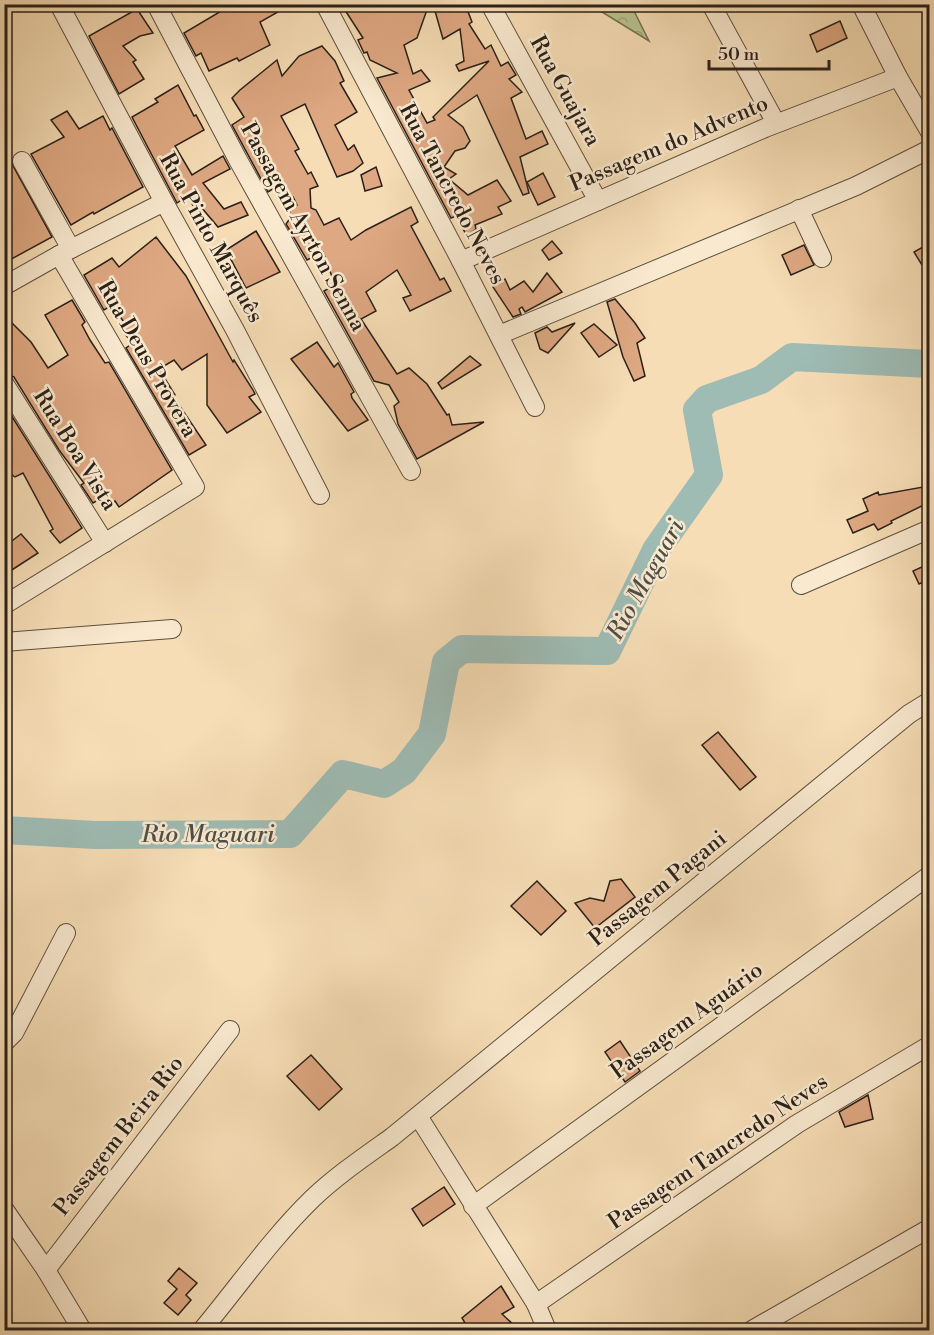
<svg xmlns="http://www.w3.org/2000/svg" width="934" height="1335" font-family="'Libre Bodoni',serif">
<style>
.forest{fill:url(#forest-crowns);stroke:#727154;stroke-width:1.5}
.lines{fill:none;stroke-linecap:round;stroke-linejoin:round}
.river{stroke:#9ebbb4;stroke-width:28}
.building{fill:#dea882;stroke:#2a2019;stroke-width:1.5}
.street-casing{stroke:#5d4f40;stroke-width:20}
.street{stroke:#f9e9cf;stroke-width:18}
.labels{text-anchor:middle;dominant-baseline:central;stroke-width:5;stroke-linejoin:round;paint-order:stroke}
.street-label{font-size:22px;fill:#2a2019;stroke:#f9e9cf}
.water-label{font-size:24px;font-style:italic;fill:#4d4e48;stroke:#f9e9cf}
</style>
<defs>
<pattern id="forest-crowns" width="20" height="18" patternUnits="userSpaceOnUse" patternTransform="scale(1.5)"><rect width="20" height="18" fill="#b9c290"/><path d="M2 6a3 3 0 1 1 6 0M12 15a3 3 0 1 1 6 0" fill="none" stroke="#9fa67c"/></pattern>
</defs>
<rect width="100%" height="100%" fill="#f6ddb5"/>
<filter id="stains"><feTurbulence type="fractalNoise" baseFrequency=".00333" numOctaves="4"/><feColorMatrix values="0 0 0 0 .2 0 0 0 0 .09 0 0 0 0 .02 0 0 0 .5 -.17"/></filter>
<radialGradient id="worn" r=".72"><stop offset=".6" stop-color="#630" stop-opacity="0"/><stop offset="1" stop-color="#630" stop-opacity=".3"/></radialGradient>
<!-- forest -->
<polygon class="forest" points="576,5 631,5 649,41 594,7"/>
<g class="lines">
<!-- river -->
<polyline class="river" points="4,830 95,835 290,834 343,774 384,784 404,771 432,734 446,662 462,649 607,651 656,550 709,475 697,410 707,399 761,380 792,357 930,364"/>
</g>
<!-- building -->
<g class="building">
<polygon points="233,4 292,4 260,22 270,45 239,61 237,58 209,71 201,53 196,56 184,33"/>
<polygon points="341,4 429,4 417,38 404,45 413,74 421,70 430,81 409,90 427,123 435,120 433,117 489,61 459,71 456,65 464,61 460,29 443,39 433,4 465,4 472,22 469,24 485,49 491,45 501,66 508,62 516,75 509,79 522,92 511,98 526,139 542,131 548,144 520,157 529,193 523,195 477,95 448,115 463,127 470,141 465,148 455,151 444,167 456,174 449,179 468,195 497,180 511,201 498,207 502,214 475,225 476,229 467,236 456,216 451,218 377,78 397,73 370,60 367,52 364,53 358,40 363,38"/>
<polygon points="137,9 153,33 140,36 123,46 136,60 133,62 144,79 119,94 89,36"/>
<polygon points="840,21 847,38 817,52 810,35"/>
<polygon points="322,46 335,61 344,81 340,83 357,112 335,125 348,150 354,145 363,163 353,171 337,177 305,104 281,116 299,149 295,151 308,174 311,172 318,186 310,189 311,208 316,210 324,225 339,218 351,240 366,230 411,207 418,222 411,226 440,280 444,278 451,291 410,311 403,298 411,295 397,270 366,292 376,311 361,319 397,374 409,368 427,384 447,415 449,414 452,425 484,422 417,459 398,424 394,406 399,402 389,385 374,381 324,291 335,285 323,252 307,260 286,224 291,217 289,210 297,205 293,197 285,200 279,185 268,192 232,125 244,117 232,98 240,90 277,60 282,76 299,56"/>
<polygon points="178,85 194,116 196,115 204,130 175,146 192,175 223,156 230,169 203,183 224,209 241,202 248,215 218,227 201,207 196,210 187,196 177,203 132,117 158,102 155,99"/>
<polygon points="67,111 79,129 103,116 110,130 112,128 143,187 94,214 93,212 71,225 31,154 64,137 51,120"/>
<polygon points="12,164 52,237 4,263 4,168"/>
<polygon points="376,167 382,186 365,191 361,175"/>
<polygon points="543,173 555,197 538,205 527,182"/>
<polygon points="256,231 280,272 246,288 226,250"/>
<polygon points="156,237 186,276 233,362 234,360 253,390 255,394 249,397 261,412 227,433 207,405 207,354 182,370 174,360 159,369 175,395 173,396 206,445 189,455 126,348 133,343 121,330 126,325 112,305 104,310 84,275 112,258 119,267"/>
<polygon points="552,241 562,253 549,260 542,250"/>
<polygon points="930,243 930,278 914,252"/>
<polygon points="804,245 814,265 791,275 782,255"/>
<polygon points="547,273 562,292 525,312 522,307 519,309 521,314 513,317 493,287 505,279 510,290 524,281 533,292"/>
<polygon points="615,299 635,323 645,338 637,343 645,376 634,381 623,357 607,302"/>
<polygon points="72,300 85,322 82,325 90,340 105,363 109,362 172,470 119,507 115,501 111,505 105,496 93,503 81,485 84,483 59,450 14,377 4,372 4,315 31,342 48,368 68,355 45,315"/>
<polygon points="575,323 548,353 540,349 535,333 547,327 552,332"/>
<polygon points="594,324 617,345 599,357 581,333"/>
<polygon points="317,342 334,367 338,363 354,392 351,394 352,398 368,420 348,431 291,359"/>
<polygon points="470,356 481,365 442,389 438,383"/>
<polygon points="11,415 82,528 60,543 50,531 53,529 23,473 15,477 4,469 4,419"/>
<polygon points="923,487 930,502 891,521 892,523 878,530 874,524 853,533 847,520 868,511 863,499 878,492 879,495"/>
<polygon points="21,534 38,553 4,575 4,547"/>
<polygon points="924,566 930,579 919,584 913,571"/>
<polygon points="718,732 756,777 740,790 702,745"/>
<polygon points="621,879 635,897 595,928 575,903 590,898 604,901 610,881"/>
<polygon points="537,881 566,911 541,935 511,906"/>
<polygon points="620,1041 640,1071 625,1082 605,1052"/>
<polygon points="311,1055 342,1089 319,1110 287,1076"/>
<polygon points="868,1095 873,1119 845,1127 839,1112"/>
<polygon points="444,1187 455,1204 423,1226 412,1209"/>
<polygon points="179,1268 197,1283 186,1295 191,1300 178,1315 164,1303 177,1289 168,1281"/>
<polygon points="501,1286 514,1307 502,1314 519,1330 469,1330 462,1318"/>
</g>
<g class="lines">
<!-- street casing -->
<g class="street-casing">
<g id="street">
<polyline points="59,4 164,202 235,330 320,495"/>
<polyline points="156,4 238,160 411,471"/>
<polyline points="325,4 461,261 535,407"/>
<polyline points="490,4 598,201"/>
<polyline points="711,4 776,123"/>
<polyline points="861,4 898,77 930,132"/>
<polyline points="22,161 71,249"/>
<polyline points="799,209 822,258"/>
<polyline points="461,261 765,128 898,77"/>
<polyline points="4,286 59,255 164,202"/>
<polyline points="499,335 856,186 930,149"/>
<polyline points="4,383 105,543"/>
<polyline points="801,585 930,529"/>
<polyline points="4,605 195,487 59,255"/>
<polyline points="4,642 172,629"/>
<polyline points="4,1043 14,1033 66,933"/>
<polyline points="418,1116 536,1304 547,1330"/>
<polyline points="473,1206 930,875"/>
<polyline points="4,1209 46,1270 82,1330"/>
<polyline points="46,1270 230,1030"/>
<polyline points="536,1304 797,1124 930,1045"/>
<path d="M202 1330C238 1287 271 1239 312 1199 336 1176 364 1157 392 1137L909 714 930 701"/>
<polyline points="752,1330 930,1228"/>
</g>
</g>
<!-- street -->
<use href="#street" class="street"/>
</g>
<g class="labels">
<!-- street labels -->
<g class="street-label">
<text transform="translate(565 91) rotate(61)">Rua Guajara</text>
<text transform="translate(669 144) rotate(-23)">Passagem do Advento</text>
<text transform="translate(452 194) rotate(62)">Rua Tancredo Neves</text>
<text transform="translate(303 227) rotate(61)">Passagem Ayrton Senna</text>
<text transform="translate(211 238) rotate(61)">Rua Pinto Marquês</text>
<text transform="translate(147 359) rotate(60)">Rua Deus Provera</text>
<text transform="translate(75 450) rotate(58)">Rua Boa Vista</text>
<text transform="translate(658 889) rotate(-39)">Passagem Pagani</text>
<text transform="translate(687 1021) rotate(-36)">Passagem Aguário</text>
<text transform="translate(119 1136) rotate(-52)">Passagem Beira Rio</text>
<text transform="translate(718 1152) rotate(-34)">Passagem Tancredo Neves</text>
</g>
<!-- water labels -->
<g class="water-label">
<text transform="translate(646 580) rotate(-61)">Rio Maguari</text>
<text x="208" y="835">Rio Maguari</text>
</g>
</g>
<!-- margin -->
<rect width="934" height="1335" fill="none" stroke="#f6ddb5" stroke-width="24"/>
<rect x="6" y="6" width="922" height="1323" fill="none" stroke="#2a2019" stroke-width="3"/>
<rect x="12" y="12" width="910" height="1311" fill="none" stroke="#2a2019" stroke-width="1.5"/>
<!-- scale -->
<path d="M709 60v9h120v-9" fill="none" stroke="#2a2019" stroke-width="3"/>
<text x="718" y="60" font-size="18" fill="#2a2019" stroke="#f9e9cf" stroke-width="4.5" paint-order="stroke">50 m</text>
<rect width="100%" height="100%" filter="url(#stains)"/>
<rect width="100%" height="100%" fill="url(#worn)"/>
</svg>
